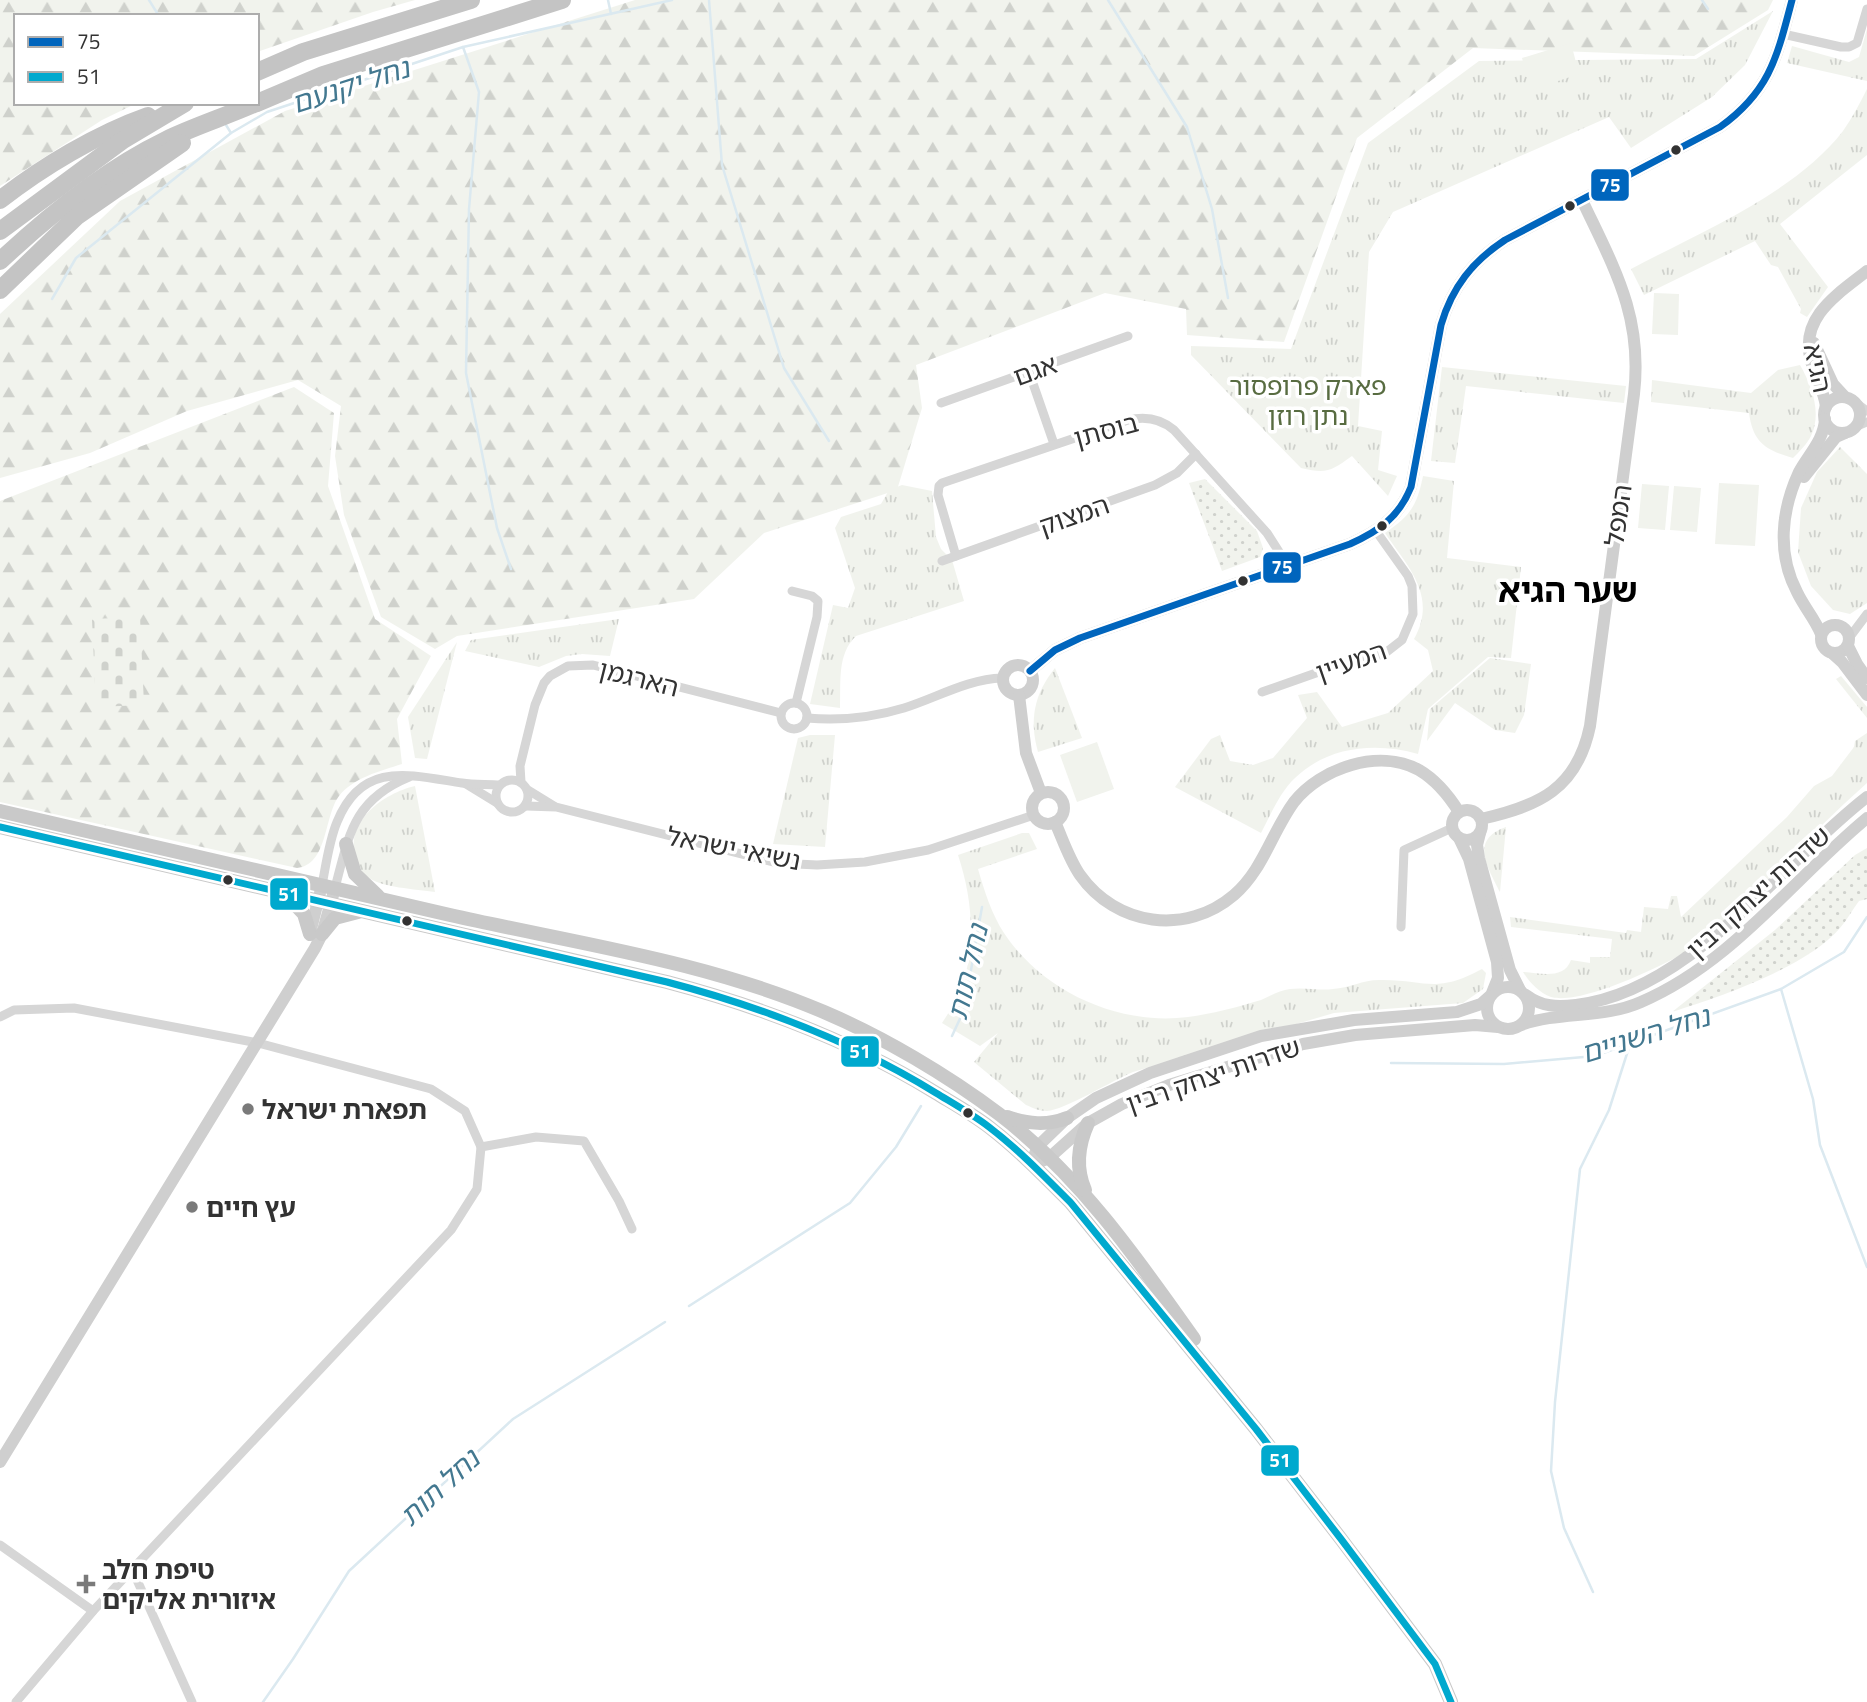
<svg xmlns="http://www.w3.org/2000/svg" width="1867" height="1702" font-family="'Titillium Web','Noto Sans Hebrew',sans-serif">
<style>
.grass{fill:url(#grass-dots)}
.forest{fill:url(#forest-firs)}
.cemetery{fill:url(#cemetery-stones)}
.park{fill:url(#park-tufts)}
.garden{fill:#f1f3ed}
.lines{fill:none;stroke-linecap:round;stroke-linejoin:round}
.stream{stroke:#dbe9f0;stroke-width:2.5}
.street{stroke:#d6d6d6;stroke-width:9}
.secondary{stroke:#cfcfcf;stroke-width:12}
.primary{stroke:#c9c9c9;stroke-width:14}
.highway{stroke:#c4c4c4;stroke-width:18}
.bus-1-casing{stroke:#fff;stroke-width:12}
.bus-2-casing{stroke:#fff;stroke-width:12}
.bus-1{stroke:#0065bd;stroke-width:7}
.bus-2{stroke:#00a9ce;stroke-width:7}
.bus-dot{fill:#323232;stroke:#fff;stroke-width:2.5}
.poi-dot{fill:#7a7a7a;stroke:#fff;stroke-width:2.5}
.labels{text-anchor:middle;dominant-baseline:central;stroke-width:7;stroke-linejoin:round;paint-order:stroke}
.street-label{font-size:26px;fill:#323232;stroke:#fff}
.park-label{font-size:26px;fill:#586c41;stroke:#fff}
.poi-label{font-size:26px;font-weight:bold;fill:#323232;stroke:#fff;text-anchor:start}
.water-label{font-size:28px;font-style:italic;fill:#437890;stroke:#fff}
.district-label{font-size:33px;font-weight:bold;fill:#000;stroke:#fff}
.line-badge{stroke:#fff;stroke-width:2.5}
.badge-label{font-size:19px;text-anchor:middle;font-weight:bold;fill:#fff}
</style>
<defs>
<pattern id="grass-dots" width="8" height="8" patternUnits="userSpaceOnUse" patternTransform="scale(1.75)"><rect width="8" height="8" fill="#f1f3ed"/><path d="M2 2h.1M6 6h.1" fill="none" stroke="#cfd1cc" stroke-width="1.8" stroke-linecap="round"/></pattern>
<pattern id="forest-firs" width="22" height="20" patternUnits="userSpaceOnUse" patternTransform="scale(1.75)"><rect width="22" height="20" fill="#f1f3ed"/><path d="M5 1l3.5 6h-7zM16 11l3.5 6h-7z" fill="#cfd1cc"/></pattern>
<pattern id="cemetery-stones" width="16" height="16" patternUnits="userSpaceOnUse" patternTransform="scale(1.75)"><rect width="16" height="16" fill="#f1f3ed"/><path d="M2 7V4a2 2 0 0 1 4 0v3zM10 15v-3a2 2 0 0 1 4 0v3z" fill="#cfd1cc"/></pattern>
<pattern id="park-tufts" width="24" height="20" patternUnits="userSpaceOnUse" patternTransform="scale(1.75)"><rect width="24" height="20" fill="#f1f3ed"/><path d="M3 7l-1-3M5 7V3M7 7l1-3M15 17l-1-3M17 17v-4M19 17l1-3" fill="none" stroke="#cfd1cc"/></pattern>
</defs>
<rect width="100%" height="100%" fill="#fff"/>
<!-- grass -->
<g class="grass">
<polygon points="1205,479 1257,531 1263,548 1260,557 1222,571 1189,483"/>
<path d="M1867 848V899L1859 901C1852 910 1847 920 1840 928 1807 967 1720 997 1672 1012L1775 930 1855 855Z"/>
</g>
<!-- forest -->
<g class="forest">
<polygon points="0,0 415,0 373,12 257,52 257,16 16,16 16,103 137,103 102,120 0,186"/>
<polygon points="635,0 1773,0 1768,10 1694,56 1473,48 1357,138 1284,342 1187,335 1186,309 1105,293 916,365 922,408 897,490 764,533 694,599 457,636 435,649 381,617 344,515 335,456 341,406 298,380 187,411 90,453 0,478 0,314 120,201 285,111"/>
<path d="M294 387 334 413 328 486 375 619 431 656 397 719 402 764C380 771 353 778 339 796 324 816 328 865 297 868L0 802V501Z"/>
</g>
<!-- cemetery -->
<polygon class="cemetery" points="140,617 144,705 96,707 92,619"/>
<!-- park -->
<g class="park">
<path d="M1773 11 1745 65 1712 97 1631 148 1609 117 1393 212 1369 252 1358 426 1382 431 1378 470 1397 476 1388 496 1352 456C1331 471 1327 474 1301 468L1191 355V346L1291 349 1368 143 1479 61 1696 59Z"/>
<polygon points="1867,29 1867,81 1787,63 1792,46 1849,62 1859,57"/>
<path d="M1867 89V155L1780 224 1828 287 1807 317 1800 313 1801 309 1778 267 1771 265 1755 241 1644 295 1631 269C1700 232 1794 194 1843 131 1852 118 1860 103 1867 89Z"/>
<path d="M1800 365C1812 386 1822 413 1811 436 1807 444 1799 452 1793 458 1766 450 1753 443 1749 413L1651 402 1652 380 1751 393 1778 370Z"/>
<polygon points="1442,367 1626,386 1624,403 1466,386 1455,463 1431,461"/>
<polygon points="1840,447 1867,474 1867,603 1850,614 1833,610 1811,586 1798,552 1801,508 1817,472"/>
<path d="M1423 476 1454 481 1447 558 1521 567 1511 658 1488 657 1428 709 1418 754C1376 742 1328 746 1295 778 1280 792 1271 814 1261 833L1175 787 1211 739 1220 735 1230 761 1253 765 1273 758 1307 718 1298 695 1317 692 1342 727 1388 713 1433 671 1428 650 1414 639C1438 596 1408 567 1385 533 1410 516 1417 506 1423 476Z"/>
<path d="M902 485 932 491 936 537 941 549 952 560 964 601 856 636C837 654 841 682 840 708L810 704 833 605 848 608 855 588 835 528 841 517 881 504 889 490Z"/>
<polygon points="619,619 610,656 582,654 566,656 539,667 465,651 471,640"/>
<polygon points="457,642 427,759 415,758 408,717"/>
<polygon points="1490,658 1531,664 1524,715 1515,733 1495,730 1455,703 1427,741 1430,709"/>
<path d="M1055 668 1082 738 1038 752C1029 720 1034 694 1055 668Z"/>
<polygon points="1841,676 1867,707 1867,718 1836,679"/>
<path d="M1867 733V783C1831 815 1797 850 1763 884 1743 904 1724 927 1700 943 1673 962 1582 1006 1551 997 1539 993 1529 982 1523 972 1540 973 1564 980 1571 960L1590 963V957H1610L1612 939 1511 927 1510 917 1626 933 1627 930 1641 932 1644 907 1668 909 1671 896H1677L1681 917 1787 817 1814 786 1832 776 1854 747 1855 741Z"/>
<polygon points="810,735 835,735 825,847 773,844 798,738"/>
<path d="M415 786 435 892C416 889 381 888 366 876 360 872 359 865 356 857 344 822 384 793 415 786Z"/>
<path d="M1506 827 1500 892C1488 867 1469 840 1506 827Z"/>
<path d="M1022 833H1029L1037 849 978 869C984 890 992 915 1004 933 1043 992 1119 1026 1188 1017 1211 1014 1238 1007 1261 1000 1270 996 1280 990 1290 989 1305 987 1319 991 1333 989 1349 988 1363 980 1379 980 1426 979 1434 995 1482 969L1486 973 1483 989 1463 1003 1334 1013 1133 1072C1113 1080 1065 1110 1047 1111 1039 1111 1033 1108 1026 1105L974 1062 998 1033 980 1046 942 1023C948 1014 954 1004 959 994 977 950 973 900 958 855Z"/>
</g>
<!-- garden -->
<g class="garden">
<polygon points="1571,43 1579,74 1531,90 1522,58"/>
<polygon points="1654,293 1679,294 1678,335 1652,334"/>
<polygon points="1719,483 1759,485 1755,546 1715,544"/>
<polygon points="1642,484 1669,486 1665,530 1638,528"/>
<polygon points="1674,486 1701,488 1697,532 1670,530"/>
<polygon points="1097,742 1114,789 1077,802 1060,755"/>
</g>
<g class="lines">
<!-- stream -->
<g class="stream">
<polyline points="149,0 159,16"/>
<polyline points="608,0 611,14"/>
<polyline points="709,0 722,165 784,368 829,441"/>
<polyline points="1108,0 1187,127 1212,209 1228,298"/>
<polyline points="1702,0 1708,9"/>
<polyline points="463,47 479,92 469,209 466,373 497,528 511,569"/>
<polyline points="226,125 231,133"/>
<polyline points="52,299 76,258 231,133 267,112 463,47 672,0"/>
<polyline points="1781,989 1813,1099 1820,1145 1867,1267"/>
<polyline points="952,1036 964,1010 982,907"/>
<polyline points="1391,1063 1504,1064 1595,1056 1781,989 1844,952 1867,917"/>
<polyline points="689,1306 850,1203 896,1147 921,1106"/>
<polyline points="1593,1592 1564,1528 1551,1471 1555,1402 1580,1169 1609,1110 1631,1041"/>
<polyline points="263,1702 293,1659 349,1571 513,1419 665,1322"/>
</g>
<!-- street -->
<g class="street">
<polyline points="1783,34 1841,47 1849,47 1857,43 1867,9"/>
<polyline points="1029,372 1054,444"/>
<polyline points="941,403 1128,336"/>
<polyline points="1856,403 1867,411"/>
<polyline points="1857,426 1867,422"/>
<path d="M956 556 938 495 939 486 942 483 1128 420C1145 416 1160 418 1174 430L1267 533 1288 566"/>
<polyline points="942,561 1155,485 1177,473 1196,454"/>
<polyline points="792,591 812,596 818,601 817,617 796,703"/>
<polyline points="1849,638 1867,614"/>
<polyline points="1262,692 1350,661 1384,654 1402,640 1413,614 1412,586 1408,576 1376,531"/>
<circle cx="794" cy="716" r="13"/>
<path d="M807 718C841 721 871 718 904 708 936 698 968 679 1002 678"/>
<circle cx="512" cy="796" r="16"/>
<polyline points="521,782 520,766 535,705 544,683 550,676 568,666 593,665 781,713"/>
<polyline points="466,784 497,803"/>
<polyline points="528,790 554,806"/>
<polyline points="526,806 556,807 777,863 817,865 865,862 928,850 1034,815"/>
<path d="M322 885C326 865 329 841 337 822 362 760 410 775 462 783 474 785 487 784 500 785"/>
<path d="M335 888C349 835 353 800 409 777"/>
<polyline points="1401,927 1404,850 1452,828"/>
<polyline points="0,1017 14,1010 74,1008 258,1043 431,1089 465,1111 481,1147 477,1189 451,1230 93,1611 16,1702"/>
<polyline points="481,1147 536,1137 584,1141 619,1201 632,1229"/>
<polyline points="0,1545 93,1611"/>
<polyline points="132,1569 192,1702"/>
</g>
<!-- secondary -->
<g class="secondary">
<polyline points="1814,343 1833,384 1845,397"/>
<circle cx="1842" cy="415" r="18"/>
<path d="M1826 407C1824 390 1815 377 1811 361 1799 317 1838 294 1867 271"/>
<polyline points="1804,477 1836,437 1845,433"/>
<circle cx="1835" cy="639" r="14"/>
<path d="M1821 634C1815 619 1804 607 1797 592 1777 554 1781 511 1799 472 1808 455 1824 440 1825 419"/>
<polyline points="1848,646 1857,664 1867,678"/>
<polyline points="1832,653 1842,662 1867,695"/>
<circle cx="1018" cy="680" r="15"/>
<path d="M1030 671 1055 650 1080 638 1350 544C1379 531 1399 517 1411 487L1441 325C1452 287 1473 261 1505 240L1720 127C1770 91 1777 57 1792 0"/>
<polyline points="1019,695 1026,753 1041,793"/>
<circle cx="1048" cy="808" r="16"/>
<circle cx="1467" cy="825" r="15"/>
<path d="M1481 819C1539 806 1577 789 1590 726L1634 394C1643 316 1614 268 1582 200"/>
<path d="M1055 822C1063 840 1069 859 1080 875 1116 926 1186 936 1234 895 1263 870 1272 832 1294 802 1321 768 1379 748 1419 770 1436 780 1449 796 1459 812"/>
<polyline points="1480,833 1477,845 1479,858 1510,970 1520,990"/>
<polyline points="1459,838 1469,859 1497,962 1498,978 1492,993"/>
<polyline points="310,933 320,893"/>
<circle cx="1508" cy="1008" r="21"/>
<path d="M1526 995C1542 1007 1557 1007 1576 1005 1690 992 1781 863 1867 797"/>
<path d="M1521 1025C1560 1011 1603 1019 1641 1002 1732 963 1792 880 1867 818"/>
<polyline points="1042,1161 1049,1158 1088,1123 1122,1104 1169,1085 1270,1054 1303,1044 1355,1035 1475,1025 1498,1027"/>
<polyline points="1032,1164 1037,1147 1067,1118 1096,1098 1150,1073 1261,1036 1354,1020 1457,1012 1481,1004 1490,996"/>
<polyline points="0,1462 315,948 322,934 335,888"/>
</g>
<!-- primary -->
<g class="primary">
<path d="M0 811C150 846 300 881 450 915 574 943 705 961 824 1012 883 1037 947 1075 999 1114 1079 1175 1137 1258 1194 1339"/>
<path d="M0 827 667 982C762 1007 852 1041 936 1093 954 1104 972 1114 989 1127 1019 1150 1045 1177 1071 1203L1256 1429 1341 1539 1435 1664 1451 1702"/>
<polyline points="346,844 355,874 378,896"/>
<polyline points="287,896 304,914 310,934"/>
<polyline points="322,934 335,918 358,912"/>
<path d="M1007 1117C1028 1124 1047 1126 1067 1118"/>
<path d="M1085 1190C1075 1167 1078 1145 1088 1123"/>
</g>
<!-- highway -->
<g class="highway">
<polyline points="257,72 303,52 471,0"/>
<polyline points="257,103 323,75 562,0"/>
<path d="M0 200C42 167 97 134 148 116"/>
<polyline points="0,231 123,140 185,103"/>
<path d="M0 261C48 216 106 169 166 140 195 126 227 116 256 103"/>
<polyline points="0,290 77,216 182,143"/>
</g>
<!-- bus-1 casing -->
<g class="bus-1-casing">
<path id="bus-1" d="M1030 671 1055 650 1080 638 1350 544C1379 531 1399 517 1411 487L1441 325C1452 287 1473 261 1505 240L1720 127C1770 91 1777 57 1792 0"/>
</g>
<!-- bus-2 casing -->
<g class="bus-2-casing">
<path id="bus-2" d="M0 827 667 982C762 1007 852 1041 936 1093 954 1104 972 1114 989 1127 1019 1150 1045 1177 1071 1203L1256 1429 1341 1539 1435 1664 1451 1702"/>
</g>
<!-- bus-1 -->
<use href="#bus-1" class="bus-1"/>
<!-- bus-2 -->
<use href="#bus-2" class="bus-2"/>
</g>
<!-- markers -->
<g class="bus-dot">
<circle cx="1676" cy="150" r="6"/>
<circle cx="1570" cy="206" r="6"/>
<circle cx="1382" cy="526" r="6"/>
<circle cx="1243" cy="581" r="6"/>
<circle cx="228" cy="880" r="6"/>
<circle cx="407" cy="921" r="6"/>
<circle cx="968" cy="1113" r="6"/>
</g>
<g class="poi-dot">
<circle cx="248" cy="1109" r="7"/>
<circle cx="192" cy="1207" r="7"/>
<path d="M82.5 1573.5h7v7h7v7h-7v7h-7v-7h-7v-7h7z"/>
</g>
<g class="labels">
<!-- street labels -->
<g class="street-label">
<text transform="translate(1818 368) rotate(78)">הגיא</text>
<text transform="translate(1035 370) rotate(-20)">אגם</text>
<text transform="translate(1106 430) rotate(-15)">בוסתן</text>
<text transform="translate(1074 515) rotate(-19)">המצוק</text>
<text transform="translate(1618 515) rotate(-82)">המפל</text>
<text transform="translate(1351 661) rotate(-19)">המעיין</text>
<text transform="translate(639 678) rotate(14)">הארגמן</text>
<text transform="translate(734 848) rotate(11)">נשיאי ישראל</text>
<text transform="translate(1758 892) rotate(-42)">שדרות יצחק רבין</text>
<text transform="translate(1213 1075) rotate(-19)">שדרות יצחק רבין</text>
</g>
<!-- park labels -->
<g class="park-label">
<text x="1308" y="385">פארק פרופסור<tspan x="1308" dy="30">נתן רוזן</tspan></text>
</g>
<!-- poi labels -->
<g class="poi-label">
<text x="262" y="1109">תפארת ישראל</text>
<text x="206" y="1207">עץ חיים</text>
<text x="102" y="1569">טיפת חלב<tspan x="102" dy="30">איזורית אליקים</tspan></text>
</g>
<!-- water labels -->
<g class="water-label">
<text transform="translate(350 85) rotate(-18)">נחל יקנעם</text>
<text transform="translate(967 972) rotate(-77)">נחל תות</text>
<text transform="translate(1645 1034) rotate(-17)">נחל השניים</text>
<text transform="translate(439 1487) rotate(-43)">נחל תות</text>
</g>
<!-- district labels -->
<g class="district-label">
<text x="1568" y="590">שער הגיא</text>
</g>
</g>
<g class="line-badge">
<rect x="1590" y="168" width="40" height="34" rx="7" fill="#0065bd"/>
<rect x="1262" y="551" width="40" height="33" rx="7" fill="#0065bd"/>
<rect x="269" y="877" width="40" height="34" rx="7" fill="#00a9ce"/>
<rect x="840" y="1035" width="40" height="33" rx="7" fill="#00a9ce"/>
<rect x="1260" y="1444" width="40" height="33" rx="7" fill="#00a9ce"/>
</g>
<g class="badge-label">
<text x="1610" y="192">75</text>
<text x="1282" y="574">75</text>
<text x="289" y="901">51</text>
<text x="860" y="1058">51</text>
<text x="1280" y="1467">51</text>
</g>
<!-- legend -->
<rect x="14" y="14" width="245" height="91" fill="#ffffff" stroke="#adadad" stroke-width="2"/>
<rect x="28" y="37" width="35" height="10" fill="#0065bd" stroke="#adadad" stroke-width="2"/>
<text x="77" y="49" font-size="21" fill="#323232">75</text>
<rect x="28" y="72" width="35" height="10" fill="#00a9ce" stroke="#adadad" stroke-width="2"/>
<text x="77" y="84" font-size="21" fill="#323232">51</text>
</svg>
